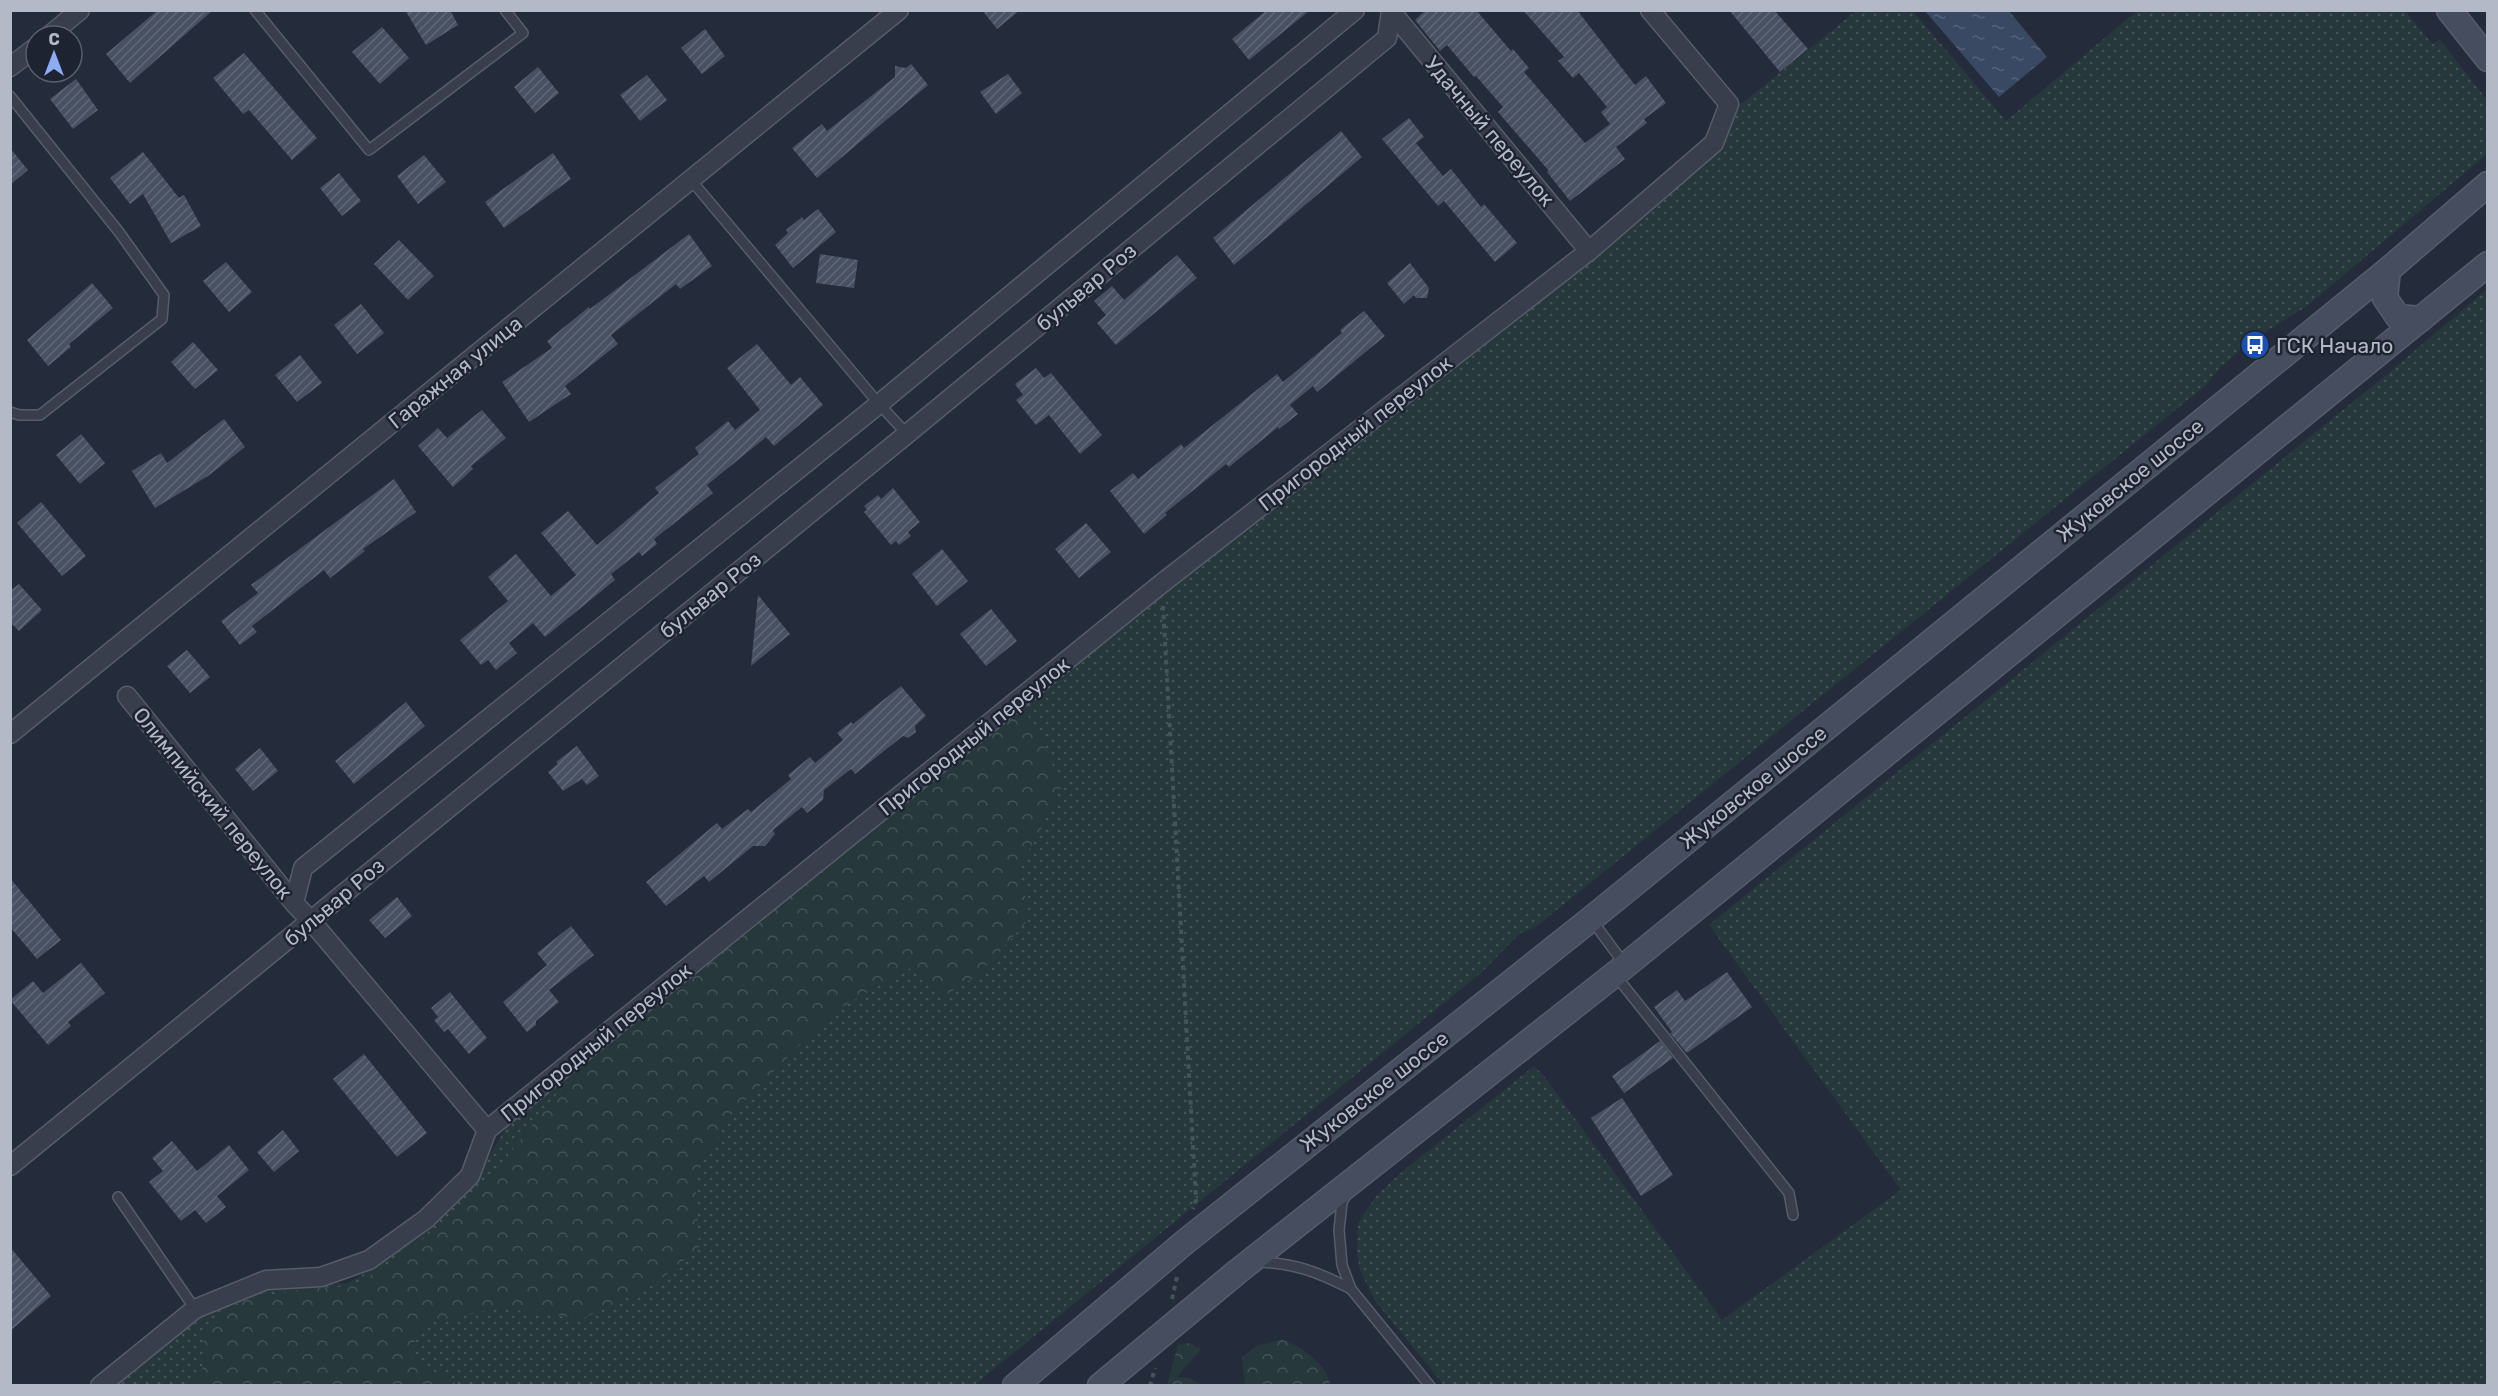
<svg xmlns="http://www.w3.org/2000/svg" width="2498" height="1396" font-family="Rubik,sans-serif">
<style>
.grass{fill:url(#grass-dots)}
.forest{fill:url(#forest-crowns)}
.water{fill:url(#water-ripples)}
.building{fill:url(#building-hatch)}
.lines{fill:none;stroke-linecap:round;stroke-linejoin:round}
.lane-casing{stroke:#565c69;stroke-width:12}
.street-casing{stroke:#565c69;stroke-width:21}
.secondary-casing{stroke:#565c69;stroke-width:27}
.path{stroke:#445559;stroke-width:4;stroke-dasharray:4.5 4.5;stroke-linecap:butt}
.lane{stroke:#383e4b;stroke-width:9}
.street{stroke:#383e4b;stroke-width:18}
.secondary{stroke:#464d5e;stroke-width:24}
.labels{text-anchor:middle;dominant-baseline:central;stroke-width:5;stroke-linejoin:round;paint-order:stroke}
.street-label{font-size:21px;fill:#b3b9c7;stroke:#1d2330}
.poi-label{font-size:21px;fill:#b3b9c7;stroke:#1d2330;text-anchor:start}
</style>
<defs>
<pattern id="grass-dots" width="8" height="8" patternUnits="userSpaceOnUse" patternTransform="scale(1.5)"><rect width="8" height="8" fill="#26383c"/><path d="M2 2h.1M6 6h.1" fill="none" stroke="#435357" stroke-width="1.8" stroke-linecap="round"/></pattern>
<pattern id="forest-crowns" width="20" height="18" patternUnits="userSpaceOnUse" patternTransform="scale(1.5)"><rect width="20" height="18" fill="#26383c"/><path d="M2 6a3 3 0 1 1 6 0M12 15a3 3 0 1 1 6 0" fill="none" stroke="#435357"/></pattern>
<pattern id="water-ripples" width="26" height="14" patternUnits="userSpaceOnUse" patternTransform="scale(1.5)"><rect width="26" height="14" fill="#3a4963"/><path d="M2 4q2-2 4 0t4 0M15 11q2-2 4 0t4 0" fill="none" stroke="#546178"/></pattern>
<pattern id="building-hatch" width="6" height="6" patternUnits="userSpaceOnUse" patternTransform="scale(1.5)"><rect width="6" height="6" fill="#485162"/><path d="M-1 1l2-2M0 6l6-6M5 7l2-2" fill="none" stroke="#606877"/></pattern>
</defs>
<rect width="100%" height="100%" fill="#242c3b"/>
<!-- grass -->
<g class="grass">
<polygon points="2138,10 2405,11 2432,44 2440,40 2487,100 2487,154 2307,306 2265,332 2234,355 2218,370 2205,386 1533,929 1520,933 1482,972 974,1385 111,1386 199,1314 278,1285 348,1283 369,1271 466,1195 515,1113 1568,268 1735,109 1856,11 1913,11 2006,121"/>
<polygon points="2487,289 2487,1385 1444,1385 1375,1301 1360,1270 1357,1254 1358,1224 1365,1212 1378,1194 1403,1171 1534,1066 1543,1075 1722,1320 1901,1190 1709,925 2391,371"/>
</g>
<!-- forest -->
<g class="forest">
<polygon points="1024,709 1040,736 1062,786 1036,839 1019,865 1030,918 977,976 944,996 916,965 831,1013 732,1114 695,1174 699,1248 652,1286 582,1319 500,1308 421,1325 409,1357 458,1385 190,1386 202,1375 204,1328 244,1300 304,1289 355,1286 418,1243 482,1188 579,1066"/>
<path d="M1282 1339C1301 1347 1328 1364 1330 1385H1245L1242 1357 1257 1346Z"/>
<path d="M1190 1343 1201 1349C1193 1359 1184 1366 1178 1377L1189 1378 1202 1385H1167L1178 1345Z"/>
</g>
<!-- water -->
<polygon class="water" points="1925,11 2009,11 2047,57 1999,97"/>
<!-- building -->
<g class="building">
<polygon points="158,10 213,10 130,83 106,54"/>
<polygon points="405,10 450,10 458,25 426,45"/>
<polygon points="982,10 1020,10 997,29"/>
<polygon points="1267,10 1310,10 1249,60 1232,39"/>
<polygon points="1426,10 1476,10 1511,51 1513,49 1529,68 1524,72 1585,143 1610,124 1601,112 1607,107 1579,73 1573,78 1558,61 1564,57 1523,10 1577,10 1635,85 1646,76 1666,103 1644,119 1647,123 1616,147 1625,159 1570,201 1547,172 1549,171 1498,112 1503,107 1476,76 1474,77 1447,45 1440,51 1415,20"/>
<polygon points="1729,10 1774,10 1808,49 1780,72"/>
<polygon points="382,27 409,58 380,84 352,52"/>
<polygon points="705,29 725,56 702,74 681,48"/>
<polygon points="244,53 317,138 292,160 249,110 243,114 213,78"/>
<polygon points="911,64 928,85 817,178 792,148 822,124 827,131 875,93 895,77 895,66 906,68"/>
<polygon points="538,67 559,93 535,113 514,87"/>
<polygon points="1008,74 1022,93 996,114 980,92"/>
<polygon points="647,75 667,100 640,121 620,95"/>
<polygon points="76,79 98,110 73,129 50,99"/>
<polygon points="1409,118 1424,137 1416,143 1443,176 1451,169 1481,207 1484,204 1517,243 1495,262 1444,201 1438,206 1382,139"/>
<polygon points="1341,131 1362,157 1234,265 1213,238"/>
<polygon points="10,148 28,170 10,185"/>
<polygon points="143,152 179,198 184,195 201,226 171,243 143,194 130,204 110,178"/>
<polygon points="553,153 571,179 504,228 485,202"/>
<polygon points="424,155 446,182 418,204 397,176"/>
<polygon points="339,173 361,201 342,216 320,188"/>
<polygon points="818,209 836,232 793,268 775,245 788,233 786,230 802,217 804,220"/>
<polygon points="689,234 712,266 680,289 676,284 611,335 618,344 565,386 571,394 529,422 502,382 552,348 547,341 589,307 590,309"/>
<polygon points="399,240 434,276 408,300 374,264"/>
<polygon points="820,254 858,260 854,288 816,283"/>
<polygon points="1177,255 1197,278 1116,345 1097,323 1106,315 1094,301 1112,286 1124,300"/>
<polygon points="226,262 252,292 229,312 203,281"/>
<polygon points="1410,263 1429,288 1427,298 1416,298 1414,295 1404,304 1387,283"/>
<polygon points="92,283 113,308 69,344 71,347 48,366 27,340"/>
<polygon points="361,304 384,333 357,354 334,325"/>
<polygon points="1364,311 1385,336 1317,392 1313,386 1290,405 1298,414 1279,429 1278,427 1229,467 1226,464 1165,513 1167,515 1144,534 1110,491 1133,473 1138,479 1181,444 1184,448 1277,374 1283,382 1342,333 1340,330"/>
<polygon points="193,342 218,370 195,389 171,362"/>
<polygon points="757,344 791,385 800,377 823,405 774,446 766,437 707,485 713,493 654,539 657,544 642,556 639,552 611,574 615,580 545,637 533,623 509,643 517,653 496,670 488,660 481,665 460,640 508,601 488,577 516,554 551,596 576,575 541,533 568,511 597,545 659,493 655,488 699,454 695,448 728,421 735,430 760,410 727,368"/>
<polygon points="300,355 322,383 297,402 275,375"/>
<polygon points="1036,368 1044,378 1051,373 1102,435 1080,454 1049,415 1036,425 1016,400 1023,395 1015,384"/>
<polygon points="482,410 506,438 471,466 473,469 453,487 418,446 438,428 447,438"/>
<polygon points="224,419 245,447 208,476 155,508 132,471 161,453 167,463"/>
<polygon points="81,434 105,463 80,484 56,455"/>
<polygon points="394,479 416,512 363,549 365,551 330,578 324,570 252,626 257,632 240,645 221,621 258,593 251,585"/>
<polygon points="893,488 920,522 908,532 911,536 899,545 896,541 891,545 864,512 867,510 864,506 878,495 881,499"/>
<polygon points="41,502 86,556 62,576 17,523"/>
<polygon points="1086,523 1111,552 1079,578 1055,549"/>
<polygon points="942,549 968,581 937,606 912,574"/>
<polygon points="19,584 42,610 19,631 10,622 10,591"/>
<polygon points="758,595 790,634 751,666"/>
<polygon points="991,609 1017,641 986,666 960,634"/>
<polygon points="187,650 210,677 190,693 167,666"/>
<polygon points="901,686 926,716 915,726 916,732 908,738 903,736 855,774 851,769 824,790 823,800 807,813 802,807 773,830 775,834 765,846 753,846 709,882 704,876 666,906 646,882 717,823 722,829 748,809 751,812 791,779 788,775 810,757 815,763 843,740 837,733 851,722 853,724"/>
<polygon points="406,702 425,726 354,784 335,761"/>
<polygon points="577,746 599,776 587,785 582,779 563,791 548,772 558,764 556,762"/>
<polygon points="260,748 278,771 253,791 235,769"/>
<polygon points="10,878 61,940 37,959 10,927"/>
<polygon points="397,897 412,916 385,938 369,920"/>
<polygon points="571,926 594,955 549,990 559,1002 536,1021 536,1025 527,1032 503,1002 547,965 537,953"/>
<polygon points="81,963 105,993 68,1022 71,1026 48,1045 10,1000 33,981 43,993"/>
<polygon points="1727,972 1752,1007 1687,1053 1670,1033 1672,1032 1654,1007 1677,990 1685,1001"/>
<polygon points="450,992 487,1038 469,1054 448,1029 444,1032 434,1020 438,1017 431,1008"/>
<polygon points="1660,1041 1673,1058 1624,1093 1612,1076"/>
<polygon points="364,1054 427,1133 397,1157 333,1079"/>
<polygon points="1622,1098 1673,1175 1641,1196 1591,1118"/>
<polygon points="283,1130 299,1151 274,1172 257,1152"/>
<polygon points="172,1141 197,1171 229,1145 249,1170 217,1196 226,1207 206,1223 195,1210 181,1221 149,1182 163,1171 152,1158"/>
<polygon points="10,1247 51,1296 10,1331"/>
</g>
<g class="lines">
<!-- lane casing -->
<g class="lane-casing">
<g id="lane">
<polyline points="255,10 369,150 523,33 505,10"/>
<polyline points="10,96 119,232 164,295 162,319 40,415 19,415 10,412"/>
<polyline points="691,180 879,404 907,434"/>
<polyline points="1591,919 1625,965"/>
<polyline points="1616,976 1789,1193 1793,1215"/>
<polyline points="1346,1194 1342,1203 1339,1230 1342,1265 1351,1289 1430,1386"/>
<polyline points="118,1197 195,1309"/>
<path d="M1257 1262C1295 1263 1318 1272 1351 1289"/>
</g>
</g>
<!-- street casing -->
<g class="street-casing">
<g id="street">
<polyline points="1390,10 1589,251"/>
<polyline points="49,36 80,10"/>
<polyline points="10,67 36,47"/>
<polyline points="127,696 294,903 312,922 487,1130"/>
<polyline points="10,734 899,10"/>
<polyline points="294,903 303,868 879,404 1355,10"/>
<polyline points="10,1166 907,434 1387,38 1391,11"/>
<polyline points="100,1386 195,1309 266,1280 321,1277 369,1260 426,1219 470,1176 487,1130 1161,584 1589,251 1714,143 1729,104 1650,10"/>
</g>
</g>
<!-- secondary casing -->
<g class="secondary-casing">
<g id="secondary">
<polyline points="2449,10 2488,59"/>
<polyline points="2388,270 2385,298 2398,317 2421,319"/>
<polyline points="1015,1386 1185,1242 1591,919 2388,270 2488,184"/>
<polyline points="1100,1386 1237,1272 1615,974 2488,264"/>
</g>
</g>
<!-- path -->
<g class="path">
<polyline points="1163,606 1196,1200 1193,1209"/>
<polyline points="1172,1299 1177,1277"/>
<polyline points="1150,1386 1155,1368"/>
</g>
<!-- lane -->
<use href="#lane" class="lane"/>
<!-- street -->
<use href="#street" class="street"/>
<!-- secondary -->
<use href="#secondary" class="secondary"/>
</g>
<!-- icons -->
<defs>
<g id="bus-disc" transform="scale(1.5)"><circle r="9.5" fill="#1a4fb4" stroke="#1d2330"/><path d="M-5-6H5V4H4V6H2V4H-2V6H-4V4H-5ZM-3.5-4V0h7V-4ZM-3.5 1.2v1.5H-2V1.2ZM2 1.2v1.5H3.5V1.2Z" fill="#fff"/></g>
</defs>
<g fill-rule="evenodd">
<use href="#bus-disc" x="2255" y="345"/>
</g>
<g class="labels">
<!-- street labels -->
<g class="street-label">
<text transform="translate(1490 131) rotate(50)">Удачный переулок</text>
<text transform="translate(1086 287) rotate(-40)">бульвар Роз</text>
<text transform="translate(455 372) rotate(-39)">Гаражная улица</text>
<text transform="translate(1355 433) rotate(-38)">Пригородный переулок</text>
<text transform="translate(2130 480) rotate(-39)">Жуковское шоссе</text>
<text transform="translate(710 595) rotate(-39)">бульвар Роз</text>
<text transform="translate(974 736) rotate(-39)">Пригородный переулок</text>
<text transform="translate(1753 787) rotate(-39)">Жуковское шоссе</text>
<text transform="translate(213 803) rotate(51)">Олимпийский переулок</text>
<text transform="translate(334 902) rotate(-40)">бульвар Роз</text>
<text transform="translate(596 1042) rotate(-39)">Пригородный переулок</text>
<text transform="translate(1374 1091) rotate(-38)">Жуковское шоссе</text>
</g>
<!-- poi labels -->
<g class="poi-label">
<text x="2276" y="345">ГСК Начало</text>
</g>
</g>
<!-- border -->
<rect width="2498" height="1396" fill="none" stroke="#b3b9c7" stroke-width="24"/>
<!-- north arrow -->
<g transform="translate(54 54)"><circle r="28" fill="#1d2330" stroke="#595f6c" stroke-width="1.5"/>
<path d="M0-4.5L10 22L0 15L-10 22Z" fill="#8cacf3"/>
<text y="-9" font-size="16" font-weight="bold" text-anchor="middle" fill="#b3b9c7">С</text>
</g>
</svg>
